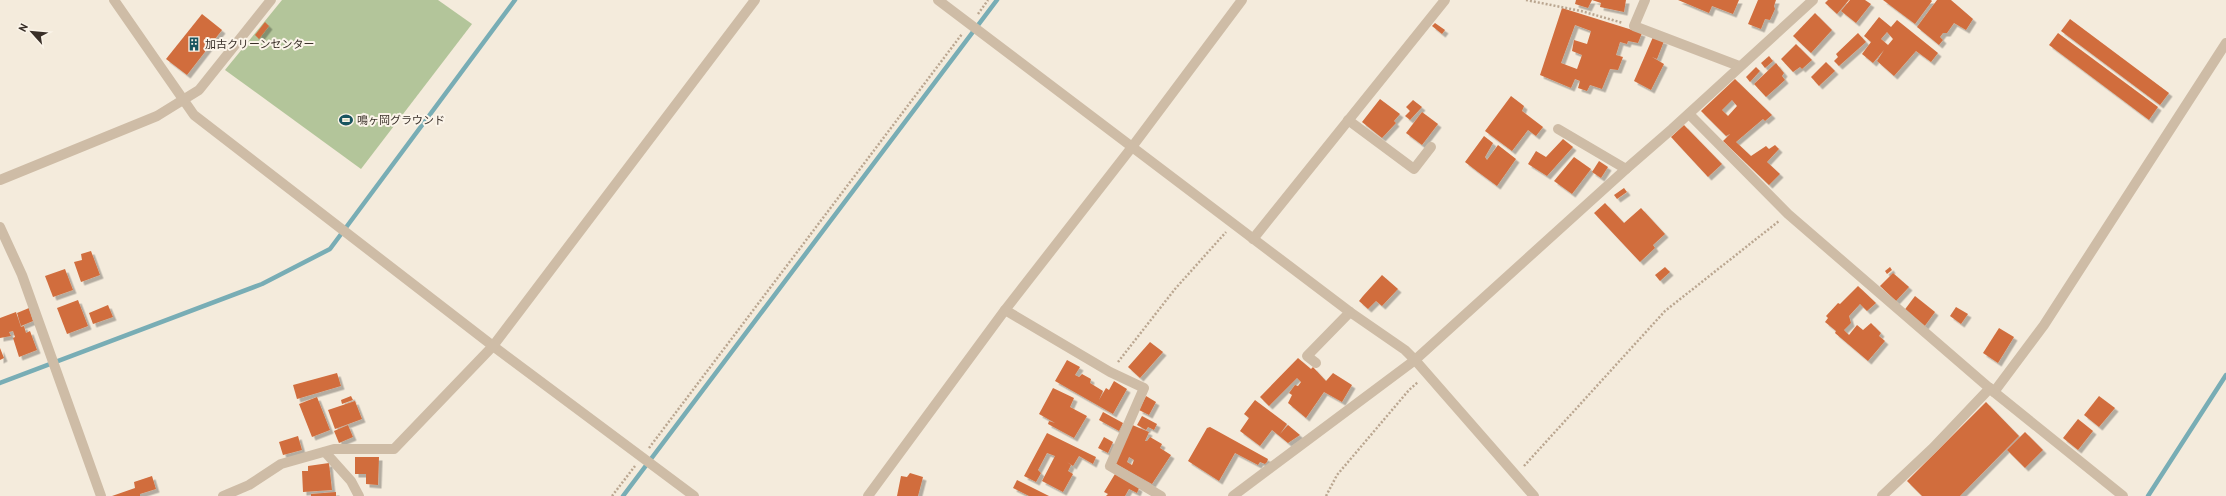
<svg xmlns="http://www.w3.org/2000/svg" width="2226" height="496" font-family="'PT Sans','Noto Sans JP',sans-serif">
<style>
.green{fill:#b3c59a}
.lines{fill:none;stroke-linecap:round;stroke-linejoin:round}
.stream{stroke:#78adb5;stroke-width:4.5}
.building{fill:#d16d3d;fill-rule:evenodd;filter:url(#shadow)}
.path{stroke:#baa690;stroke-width:2.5;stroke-dasharray:2 2;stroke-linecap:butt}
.minor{stroke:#cebca6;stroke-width:10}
.labels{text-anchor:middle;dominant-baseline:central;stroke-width:4;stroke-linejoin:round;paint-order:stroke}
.poi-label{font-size:11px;fill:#392f28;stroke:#fbf4e9;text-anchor:start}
</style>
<defs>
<filter id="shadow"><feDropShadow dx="3.5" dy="3.5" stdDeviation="0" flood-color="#0004"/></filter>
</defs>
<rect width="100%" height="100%" fill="#f4ebdc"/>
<!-- green -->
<polygon class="green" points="282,0 438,0 472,24 361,169 225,70"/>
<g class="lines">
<!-- stream -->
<g class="stream">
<polyline points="0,383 262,284 330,249 515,0"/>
<polyline points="623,496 997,0"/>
<polyline points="2148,496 2226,375"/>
</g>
</g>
<!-- building -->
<g class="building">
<polygon points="1576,0 1592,0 1588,8 1575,4"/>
<polygon points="1592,0 1626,0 1624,12 1600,7 1601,3"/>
<polygon points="1678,0 1739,0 1733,14 1712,6 1709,13"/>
<polygon points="1758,0 1776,0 1774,6 1775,9 1770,20 1765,19 1761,29 1748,24"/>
<polygon points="1828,0 1849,0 1837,14 1825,3"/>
<polygon points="1850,0 1865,0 1871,4 1856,23 1841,11"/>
<polygon points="1883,0 1931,0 1932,1 1915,24"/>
<polygon points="1937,0 1951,0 1973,19 1966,30 1954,23 1947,33 1943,33 1940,37 1943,40 1939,45 1917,27"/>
<path d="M1562 8 1642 33 1638 43 1628 41 1627 44 1620 42 1616 55 1623 57 1618 70 1610 69 1602 89 1590 85 1587 91 1578 88 1580 81 1575 79 1571 88 1540 75ZM1575 25 1591 31 1587 44 1574 40 1572 51 1582 55 1577 69 1561 63Z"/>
<polygon points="1815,13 1832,30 1811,53 1793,36"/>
<polygon points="202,14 222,30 187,75 166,59"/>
<path d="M1879 17 1891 27 1897 20 1938 53 1931 62 1916 51 1894 76 1877 61 1884 50 1873 63 1862 54 1871 42 1864 36ZM1887 32 1893 39 1888 45 1881 39Z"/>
<polygon points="2070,19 2169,93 2160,105 2061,31"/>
<polygon points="265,22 269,26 259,39 255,35"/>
<polygon points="1435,23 1445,30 1442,34 1432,26"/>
<polygon points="1858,33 1866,42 1839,66 1834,61 1838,57 1836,54"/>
<polygon points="2058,33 2158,107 2149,120 2049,45"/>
<polygon points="1653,37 1664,41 1657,59 1652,57 1664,64 1651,90 1634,81"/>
<polygon points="1796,44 1812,60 1802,69 1800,67 1793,72 1781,59"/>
<polygon points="1769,56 1773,61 1765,68 1761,63"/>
<polygon points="1826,62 1835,71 1819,86 1811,77"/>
<polygon points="1776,63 1784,73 1782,76 1785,80 1766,97 1754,84"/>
<polygon points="1756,67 1760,71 1750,82 1746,77"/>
<path d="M1735 79 1772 115 1765 121 1763 119 1736 142 1751 156 1766 146 1769 149 1775 145 1779 149 1767 162 1780 174 1769 185 1723 141 1730 134 1726 136 1701 111ZM1732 100 1737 106 1728 116 1722 110Z"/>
<polygon points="1511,96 1524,106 1522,111 1543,127 1536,136 1528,130 1512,151 1485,131"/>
<polygon points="1380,99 1400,114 1394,121 1396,123 1382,138 1362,122"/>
<polygon points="1413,100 1422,107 1410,120 1405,116 1410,111 1406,107"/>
<polygon points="1422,112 1438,124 1422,145 1406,133"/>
<polygon points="1684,125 1722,164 1708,177 1671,137"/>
<polygon points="1484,136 1493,143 1485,157 1487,160 1498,145 1516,159 1497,186 1478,172 1486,161 1478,172 1465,162"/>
<polygon points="1563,139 1573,147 1547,176 1528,164 1536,151 1546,157"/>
<polygon points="1574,157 1591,169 1572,194 1554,181"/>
<polygon points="1599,161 1608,167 1601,178 1592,172"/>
<polygon points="1624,188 1627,192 1617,199 1614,195"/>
<polygon points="1605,203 1624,223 1641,208 1665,234 1653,245 1655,248 1640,262 1594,213"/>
<polygon points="91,251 100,275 81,282 74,262 82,260 81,254"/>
<polygon points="1665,267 1670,272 1660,281 1655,275"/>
<polygon points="1890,267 1892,270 1887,274 1885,271"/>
<polygon points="65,269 73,290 53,297 45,276"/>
<polygon points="1893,273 1909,287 1896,301 1880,286"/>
<polygon points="1382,275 1398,289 1382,306 1376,301 1368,309 1359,301 1363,296 1367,299 1363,296"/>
<polygon points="1858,286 1876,303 1867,311 1860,304 1849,316 1851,323 1844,330 1849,335 1857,325 1863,330 1871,323 1881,333 1879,336 1885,341 1868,361 1835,333 1836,331 1825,322 1828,318 1826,316 1838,303 1840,304"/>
<polygon points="1915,296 1935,312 1924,327 1903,312"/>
<polygon points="78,300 88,326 67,334 57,308"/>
<polygon points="108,305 113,317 93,324 89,313"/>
<polygon points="1956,307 1968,314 1961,324 1950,316"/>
<polygon points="29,308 33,321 21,326 17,313"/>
<polygon points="16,312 21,327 24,326 26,333 30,331 37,350 19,357 13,338 15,337 13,331 9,332 11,336 0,338 0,318"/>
<polygon points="1999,328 2014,337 1998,363 1983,353"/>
<polygon points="1150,342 1163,352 1140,378 1128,367"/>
<polygon points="0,348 4,358 0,360"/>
<polygon points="1298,358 1311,369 1313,367 1326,381 1333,373 1352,385 1342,402 1324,392 1306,418 1288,403 1292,395 1289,393 1295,385 1298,386 1301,382 1297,378 1269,406 1260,397"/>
<polygon points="1067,360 1080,367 1075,375 1079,377 1082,374 1091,379 1090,383 1103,391 1099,400 1106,388 1109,390 1114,381 1127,389 1113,414 1055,381"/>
<polygon points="337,373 341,386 297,399 293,385"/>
<polygon points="1053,388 1074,398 1070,407 1087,416 1074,438 1048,424 1049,421 1055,423 1039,414"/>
<polygon points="351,396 353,400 342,404 341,400"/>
<polygon points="1146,396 1156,402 1149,415 1139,410"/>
<polygon points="2099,396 2115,408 2099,427 2084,415"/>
<polygon points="317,397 330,430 312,437 299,404"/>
<polygon points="1255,400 1287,424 1280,434 1288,425 1300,435 1288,443 1272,430 1260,446 1240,431 1249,418 1244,414"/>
<polygon points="355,401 362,419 335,429 328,410"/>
<polygon points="1986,402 2019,436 1960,496 1922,496 1907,481"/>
<polygon points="1103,412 1123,423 1119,431 1099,420"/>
<polygon points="1142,416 1157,424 1154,430 1148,427 1146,430 1137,425"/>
<polygon points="2078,419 2093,431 2078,450 2063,438"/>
<path d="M1130 424 1149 432 1145 441H1147L1150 437 1162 444 1160 448 1171 455 1152 484 1113 462ZM1129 457 1134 460 1132 465 1127 462Z"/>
<polygon points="348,425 353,437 339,443 334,431"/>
<polygon points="1210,427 1268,459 1267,462 1265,464 1260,462 1258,465 1235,453 1219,481 1188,461 1207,428"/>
<polygon points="2025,432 2043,450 2025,468 2007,450"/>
<polygon points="1047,433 1096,457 1093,464 1079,456 1073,466 1067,462 1071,465 1068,471 1073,474 1063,492 1042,481 1055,456 1047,453 1038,470 1041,473 1036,482 1024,476"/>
<polygon points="298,436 302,450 283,455 279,442"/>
<polygon points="1104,437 1113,442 1108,453 1098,448"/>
<polygon points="355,457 379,457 378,485 366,484 366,474 355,474"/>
<polygon points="329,463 332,490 303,492 302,471 308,471 308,466"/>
<polygon points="910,473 923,477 918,496 897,496 901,476 907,477"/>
<polygon points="1115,474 1139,488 1137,493 1129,489 1125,496 1106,496 1108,494 1104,492"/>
<polygon points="152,476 156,489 140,494 140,496 112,496 135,488 134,482"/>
<polygon points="1017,480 1049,496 1029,496 1013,488"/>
<polygon points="336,492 336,496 311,496 311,494"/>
</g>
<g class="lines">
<!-- path -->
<g class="path">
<polyline points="1526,0 1581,11 1623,23"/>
<polyline points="978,14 988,0"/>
<polyline points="1118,362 1175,289 1226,232"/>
<polyline points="649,448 962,34"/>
<polyline points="1524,466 1665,311 1779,221"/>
<polyline points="612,496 635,466"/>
<polyline points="1326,496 1337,475 1409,390 1418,382"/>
</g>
<!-- minor -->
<g class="minor">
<polyline points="114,0 194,115 493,346 694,496"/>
<polyline points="938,0 1350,312 1405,350 1415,360 1534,496"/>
<polyline points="1645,0 1634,26 1739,66"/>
<polyline points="1689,114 1788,214 1994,392 2123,496"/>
<polyline points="1348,120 1414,169 1431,147"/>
<polyline points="1558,129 1626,169"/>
<polyline points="0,180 157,116 199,90 271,0"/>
<polyline points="0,227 22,275 101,496"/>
<polyline points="1253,239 1445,0"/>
<polyline points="1005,310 1110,372 1144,388 1110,466 1161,496"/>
<polyline points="1316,363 1307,356 1350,312"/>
<polyline points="1994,392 2044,325 2226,43"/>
<polyline points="325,452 351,481 359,496"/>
<polyline points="223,496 249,485 281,464 334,449 394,449 493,346 755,0"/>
<polyline points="868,496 1005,310 1132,147 1242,0"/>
<polyline points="1233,496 1415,360 1626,169 1672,129 1813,0"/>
<polyline points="1882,496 1933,448 1990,388"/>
</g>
</g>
<!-- icons -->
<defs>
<g id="building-bare" transform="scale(1.08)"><path d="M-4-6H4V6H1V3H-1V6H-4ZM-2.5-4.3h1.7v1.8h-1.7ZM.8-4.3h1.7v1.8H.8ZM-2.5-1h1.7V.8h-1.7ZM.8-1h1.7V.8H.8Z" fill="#19555f" stroke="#fbf4e9" stroke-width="2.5" paint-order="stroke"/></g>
<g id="stadium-bare" transform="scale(1.08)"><path d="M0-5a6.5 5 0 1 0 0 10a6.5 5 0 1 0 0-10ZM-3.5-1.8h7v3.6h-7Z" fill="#19555f" stroke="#fbf4e9" stroke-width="2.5" paint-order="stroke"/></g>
</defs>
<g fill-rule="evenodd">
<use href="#building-bare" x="194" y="44"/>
<use href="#stadium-bare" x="346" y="120"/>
</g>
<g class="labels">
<!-- poi labels -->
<g class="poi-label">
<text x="205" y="44">加古クリーンセンター</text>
<text x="357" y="120">鳴ヶ岡グラウンド</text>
</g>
</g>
<!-- north arrow -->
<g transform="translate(32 32) rotate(297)" stroke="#fbf4e9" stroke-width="3" paint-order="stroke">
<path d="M0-3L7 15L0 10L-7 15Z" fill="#392f28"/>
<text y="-6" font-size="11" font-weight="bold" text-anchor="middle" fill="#392f28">N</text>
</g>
</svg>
